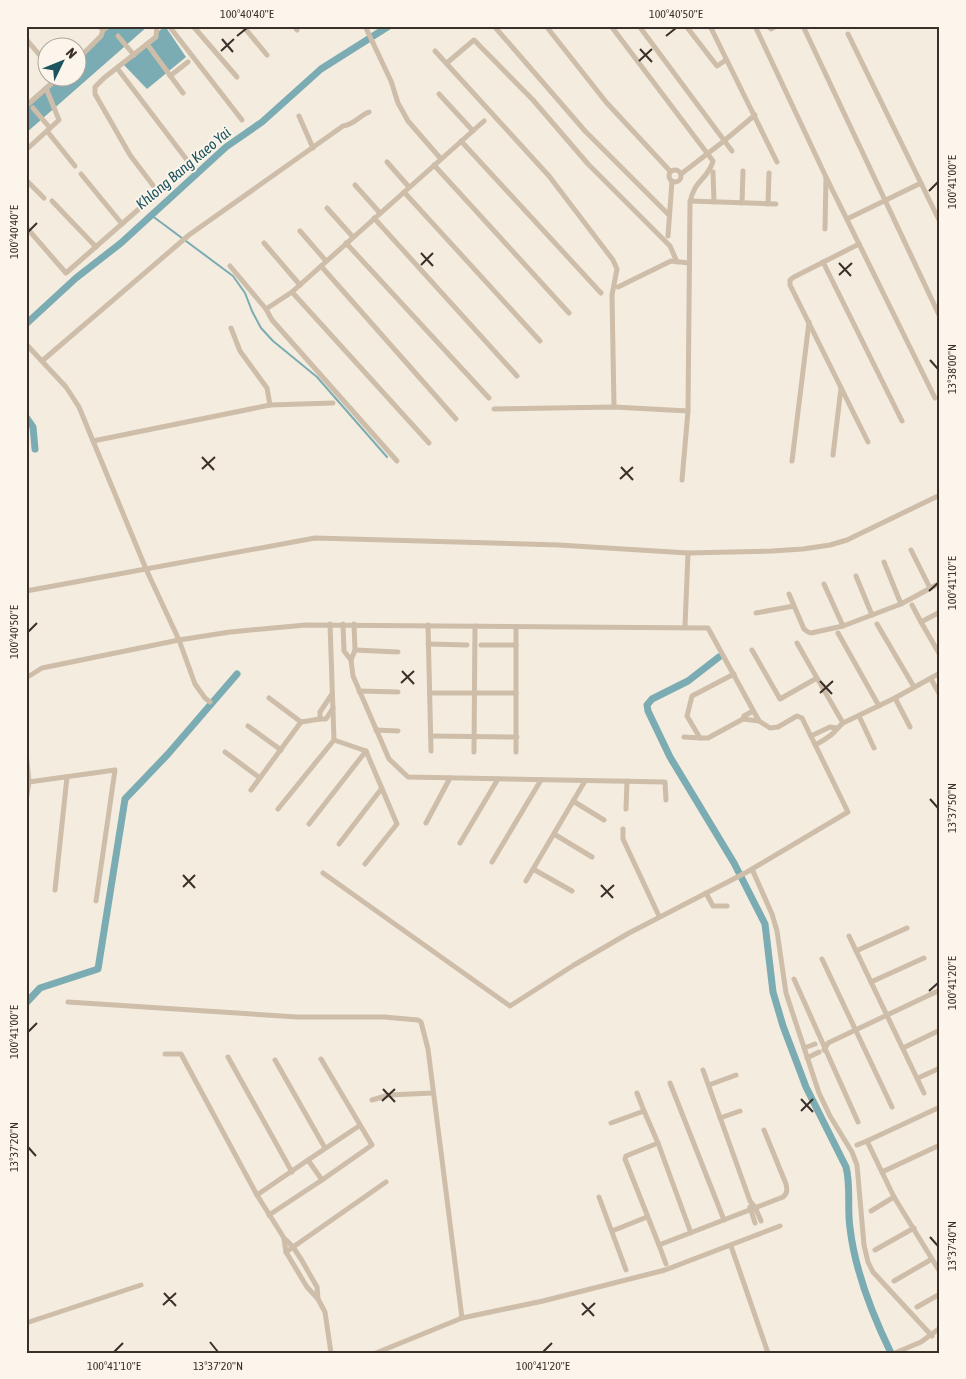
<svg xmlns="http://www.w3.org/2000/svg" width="966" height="1379" font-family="'Asap Condensed',sans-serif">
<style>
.water{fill:#7bacb3}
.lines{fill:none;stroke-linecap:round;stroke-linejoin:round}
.stream{stroke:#7bacb3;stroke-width:2}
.canal{stroke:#7bacb3;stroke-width:7}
.minor{stroke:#cdbda9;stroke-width:5}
.ticks{fill:none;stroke:#3a3029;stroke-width:2}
.labels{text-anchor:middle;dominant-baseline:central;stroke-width:4;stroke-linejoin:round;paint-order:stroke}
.water-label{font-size:15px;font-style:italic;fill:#1c545f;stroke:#fbf5eb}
.neatline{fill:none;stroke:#3a3029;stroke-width:2}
.ticks-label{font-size:12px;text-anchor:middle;fill:#3a3029}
</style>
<rect width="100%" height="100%" fill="#f4ecde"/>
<!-- water -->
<g class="water">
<polygon points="111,26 148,26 26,133 26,103 54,78 78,78 78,56"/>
<polygon points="165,26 186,57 147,89 122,63"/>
</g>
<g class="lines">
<!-- stream -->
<polyline class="stream" points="151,215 233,276 245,293 252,311 261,328 273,341 317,377 387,457"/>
<!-- canal -->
<g class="canal">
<polyline points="26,324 76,278 121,243 226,147 262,122 321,69 389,26"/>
<polyline points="26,417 33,427 35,449"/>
<path d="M719 657 688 681 652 699 647 705 648 711 670 757 734 863 765 924 773 992 783 1026 806 1087 846 1167C851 1186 847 1208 850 1228 855 1271 872 1314 891 1353"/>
<polyline points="26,1003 40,988 98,969 125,799 168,754 237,674"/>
</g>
<!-- minor -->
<g class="minor">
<polyline points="99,26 103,30 109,26"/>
<polyline points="169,26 242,120"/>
<polyline points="193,26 237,77"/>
<polyline points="243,26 267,55"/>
<polyline points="294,26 297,30"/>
<polyline points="365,26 391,81 398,103 408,121 441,159"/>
<polyline points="494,26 585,131 669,215"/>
<polyline points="546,26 606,102 670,171"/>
<path d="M611 26 713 161C708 180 694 179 690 203L688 411 682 480"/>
<polyline points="639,26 732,151"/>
<polyline points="686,26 717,66 726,60"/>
<polyline points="710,26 777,162"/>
<polyline points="755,26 826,177 935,398"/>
<polyline points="768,26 771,29 776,26"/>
<polyline points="803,26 940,317"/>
<polyline points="848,34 940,222"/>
<polyline points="118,36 134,55"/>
<polyline points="26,39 48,65"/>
<polyline points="147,44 183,93"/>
<polyline points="435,51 549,176 613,260 617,269 612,295 614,407"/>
<polyline points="78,59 101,36 103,30"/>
<polyline points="448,62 474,40 533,100 588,164 670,246 677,262"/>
<polyline points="117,68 190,164"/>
<polyline points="170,76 188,62"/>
<polyline points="439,94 473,131"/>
<polyline points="26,106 58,78"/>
<polyline points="33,108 50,128"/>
<polyline points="299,116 313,148"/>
<polyline points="47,131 75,166"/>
<polyline points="461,141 601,293"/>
<polyline points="26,150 59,120 46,88"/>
<polyline points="387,162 409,187"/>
<polyline points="434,165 569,313"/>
<circle cx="675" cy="176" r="6"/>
<polyline points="713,172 714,202"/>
<polyline points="81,174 122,224"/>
<polyline points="681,174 724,141 755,115"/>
<polyline points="26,180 44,198"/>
<polyline points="355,185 380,213"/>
<polyline points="404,192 540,341"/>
<polyline points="52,201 96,247"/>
<polyline points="690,201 776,204"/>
<polyline points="742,203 743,171"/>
<polyline points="768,204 769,173"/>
<polyline points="327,208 353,237"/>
<polyline points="374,218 517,376"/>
<polyline points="847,219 921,183"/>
<polyline points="26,227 66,273 156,194 155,188 130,155 95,94 95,87 104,78 156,37 157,26"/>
<polyline points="825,229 826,178"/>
<polyline points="300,231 326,261"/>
<polyline points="668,236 672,181"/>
<polyline points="264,243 300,285"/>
<polyline points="346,243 489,398"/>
<polyline points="859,244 794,277 790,280 790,285 868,442"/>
<polyline points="823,262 902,421"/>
<polyline points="230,266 266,309 292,292 484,121"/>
<polyline points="321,266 456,419"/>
<polyline points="618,287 671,261 689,263"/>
<polyline points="292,292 429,443"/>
<polyline points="266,309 272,320 397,461"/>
<polyline points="231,328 240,351 267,388 270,405"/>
<polyline points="26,344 66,387 79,407 146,569 179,640 195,684 205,698 210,702"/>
<path d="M42 361 189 235 343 126C354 125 359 116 369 112"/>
<polyline points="494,409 614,407 688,411"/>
<polyline points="93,441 270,405 333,403"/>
<polyline points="833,455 841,388"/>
<polyline points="792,461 809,322"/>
<polyline points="911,550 930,588"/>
<polyline points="884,562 901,604"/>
<polyline points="856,576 872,615"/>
<polyline points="824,584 843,626"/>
<polyline points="26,591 315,538 559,545 688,553 772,551 803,549 830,545 847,540 940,495"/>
<polyline points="789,594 804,629 808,632 811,633 843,626 901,604 940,583"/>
<polyline points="912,605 921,622"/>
<polyline points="940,612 921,622 940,655"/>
<polyline points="756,613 794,606"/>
<polyline points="343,624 344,651 351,660 355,650 354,624"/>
<polyline points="877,624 914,687"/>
<polyline points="428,625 431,751"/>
<polyline points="685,626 688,553"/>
<polyline points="516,627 516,752"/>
<polyline points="838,633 879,706"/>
<polyline points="797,643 817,678"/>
<polyline points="428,644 467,645"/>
<polyline points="481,645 516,645"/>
<polyline points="355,650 398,652"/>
<polyline points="752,650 780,699 817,678 843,723 895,698 940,673"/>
<polyline points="351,660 353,676 389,759 408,777 665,782 666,800"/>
<polyline points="734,674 692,696 687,716 700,738 708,738 743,719 744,716 753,711"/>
<polyline points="26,678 42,668 179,640 230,632 306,625 708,628 759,721 770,728 778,727 797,716 802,718 848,812 747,872 629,933 574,965 510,1006 323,873"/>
<polyline points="931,679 940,695"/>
<polyline points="359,691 398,692"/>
<polyline points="430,693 516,693"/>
<polyline points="332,694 320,712 320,719 326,719 333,708"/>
<polyline points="269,698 301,722"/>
<polyline points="895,698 910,727"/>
<polyline points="859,716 874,748"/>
<polyline points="743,719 759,721"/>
<polyline points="248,726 281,750"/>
<polyline points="376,730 398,731"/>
<polyline points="431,736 517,737"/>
<polyline points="811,736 830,727 836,728"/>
<polyline points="684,737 700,738"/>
<polyline points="334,740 366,751 397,824 365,864"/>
<path d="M815 745C821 742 826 739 831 735 836 731 838 727 843 723"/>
<polyline points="26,752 29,782 115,770 96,901"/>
<polyline points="225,752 260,778"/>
<polyline points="474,752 475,626"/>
<polyline points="251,790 301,722 320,719"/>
<polyline points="26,800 29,782"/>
<polyline points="573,801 604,820"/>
<polyline points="278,809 334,740 330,624"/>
<polyline points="626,809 627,781"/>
<polyline points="426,823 450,778"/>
<polyline points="309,824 366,751"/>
<polyline points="623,829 623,839 659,916"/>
<polyline points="554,834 592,857"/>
<polyline points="460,843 498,779"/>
<polyline points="339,844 382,788"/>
<polyline points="492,862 541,780"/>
<polyline points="533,869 572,891"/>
<polyline points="752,869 772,914 777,931 786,993 819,1093 830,1116 852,1152 857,1165 864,1245 868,1262 873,1272 932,1336"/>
<polyline points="526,881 585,781"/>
<polyline points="55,890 67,777"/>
<polyline points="706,893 713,906 727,906"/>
<polyline points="849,936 924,1093"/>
<polyline points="856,951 907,928"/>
<polyline points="822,959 892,1107"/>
<polyline points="794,979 858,1122"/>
<polyline points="871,982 924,958"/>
<polyline points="68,1002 297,1017 384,1017 418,1020 421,1022 428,1049 462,1318"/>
<polyline points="804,1048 815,1044"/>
<polyline points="903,1048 940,1030"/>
<polyline points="824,1050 828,1043 940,990"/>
<polyline points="165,1054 181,1054 257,1195"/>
<polyline points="228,1057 292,1172"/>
<polyline points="807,1058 819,1052"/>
<polyline points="275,1060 325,1148"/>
<polyline points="703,1070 750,1201 755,1207 761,1221"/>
<polyline points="918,1078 940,1068"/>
<polyline points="670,1083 724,1220"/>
<polyline points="709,1085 736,1075"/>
<polyline points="637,1093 644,1111"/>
<polyline points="372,1100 389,1095 433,1093"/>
<polyline points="940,1107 867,1141 894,1197 940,1272"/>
<polyline points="720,1118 740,1111"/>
<polyline points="611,1123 644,1111 658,1143"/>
<polyline points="857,1145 867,1141"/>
<polyline points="308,1160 359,1126"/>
<polyline points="882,1172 940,1145"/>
<polyline points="599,1197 626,1270"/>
<polyline points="750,1207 755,1223"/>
<polyline points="871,1211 894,1197"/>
<polyline points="269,1215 322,1180"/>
<polyline points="612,1231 647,1217"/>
<path d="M691 1233 658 1143 626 1156 625 1159 659 1245 783 1197C788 1193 787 1189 786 1184L764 1130"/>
<polyline points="284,1239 286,1252 307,1287 318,1299 325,1312 331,1353"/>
<polyline points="659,1245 666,1264"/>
<polyline points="731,1246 768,1353"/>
<polyline points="875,1250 914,1228"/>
<polyline points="286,1252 386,1182"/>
<polyline points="894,1281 932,1259"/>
<polyline points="318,1299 317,1287 301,1259 293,1247 284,1238 257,1195 308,1160 322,1180 372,1145 321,1059"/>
<polyline points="917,1307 940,1294"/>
<polyline points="26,1323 141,1285"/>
<polyline points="376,1353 462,1318 543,1301 665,1270 780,1226"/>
<polyline points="895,1353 921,1342 940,1328"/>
</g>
</g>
<!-- ticks -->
<path class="ticks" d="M237 36 247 28M666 36 676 28M222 39 233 52M640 49 652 62M221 51 234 39M639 61 652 49M929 191 938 182M28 232 37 223M421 253 433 266M839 263 851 276M421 265 433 253M839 275 852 263M930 360 938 369M202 457 214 470M621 467 633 480M202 469 215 457M620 479 633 467M929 591 938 583M28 632 37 623M402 671 414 684M820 681 832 694M401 683 414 671M820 693 833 681M930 799 938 808M183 875 195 888M601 885 613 898M183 887 195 875M601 897 614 885M929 991 938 983M28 1032 37 1023M383 1089 395 1102M801 1099 813 1112M382 1101 395 1089M801 1111 813 1099M28 1147 36 1156M930 1237 938 1246M164 1293 176 1306M582 1303 594 1316M163 1305 176 1293M582 1315 595 1303M210 1342 218 1352M114 1352 123 1343M543 1352 552 1343"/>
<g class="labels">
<!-- water labels -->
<g class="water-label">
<text transform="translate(183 168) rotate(-40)">Khlong Bang Kaeo Yai</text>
</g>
</g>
<!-- border -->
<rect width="966" height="1379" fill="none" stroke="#fbf5eb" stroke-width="55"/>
<!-- north arrow -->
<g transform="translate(62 62) rotate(47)"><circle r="24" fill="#fbf5eb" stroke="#aea69d"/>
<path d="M0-4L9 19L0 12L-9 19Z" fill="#1c545f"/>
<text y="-8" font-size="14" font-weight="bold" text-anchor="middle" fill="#3a3029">N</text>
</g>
<rect x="28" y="28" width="910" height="1324" class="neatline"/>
<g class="ticks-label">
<text x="247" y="18">100°40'40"E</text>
<text x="676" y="18">100°40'50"E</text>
<text transform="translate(952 182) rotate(-90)" y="4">100°41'00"E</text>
<text transform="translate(14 232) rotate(-90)" y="4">100°40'40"E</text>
<text transform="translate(952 369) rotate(-90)" y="4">13°38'00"N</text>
<text transform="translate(952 583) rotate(-90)" y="4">100°41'10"E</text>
<text transform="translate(14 632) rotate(-90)" y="4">100°40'50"E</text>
<text transform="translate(952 808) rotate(-90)" y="4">13°37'50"N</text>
<text transform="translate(952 983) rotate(-90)" y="4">100°41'20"E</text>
<text transform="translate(14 1032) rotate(-90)" y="4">100°41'00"E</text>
<text transform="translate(14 1147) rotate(-90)" y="4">13°37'20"N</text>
<text transform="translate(952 1246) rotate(-90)" y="4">13°37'40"N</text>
<text x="114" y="1370">100°41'10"E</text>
<text x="218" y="1370">13°37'20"N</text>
<text x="543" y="1370">100°41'20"E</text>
</g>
</svg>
